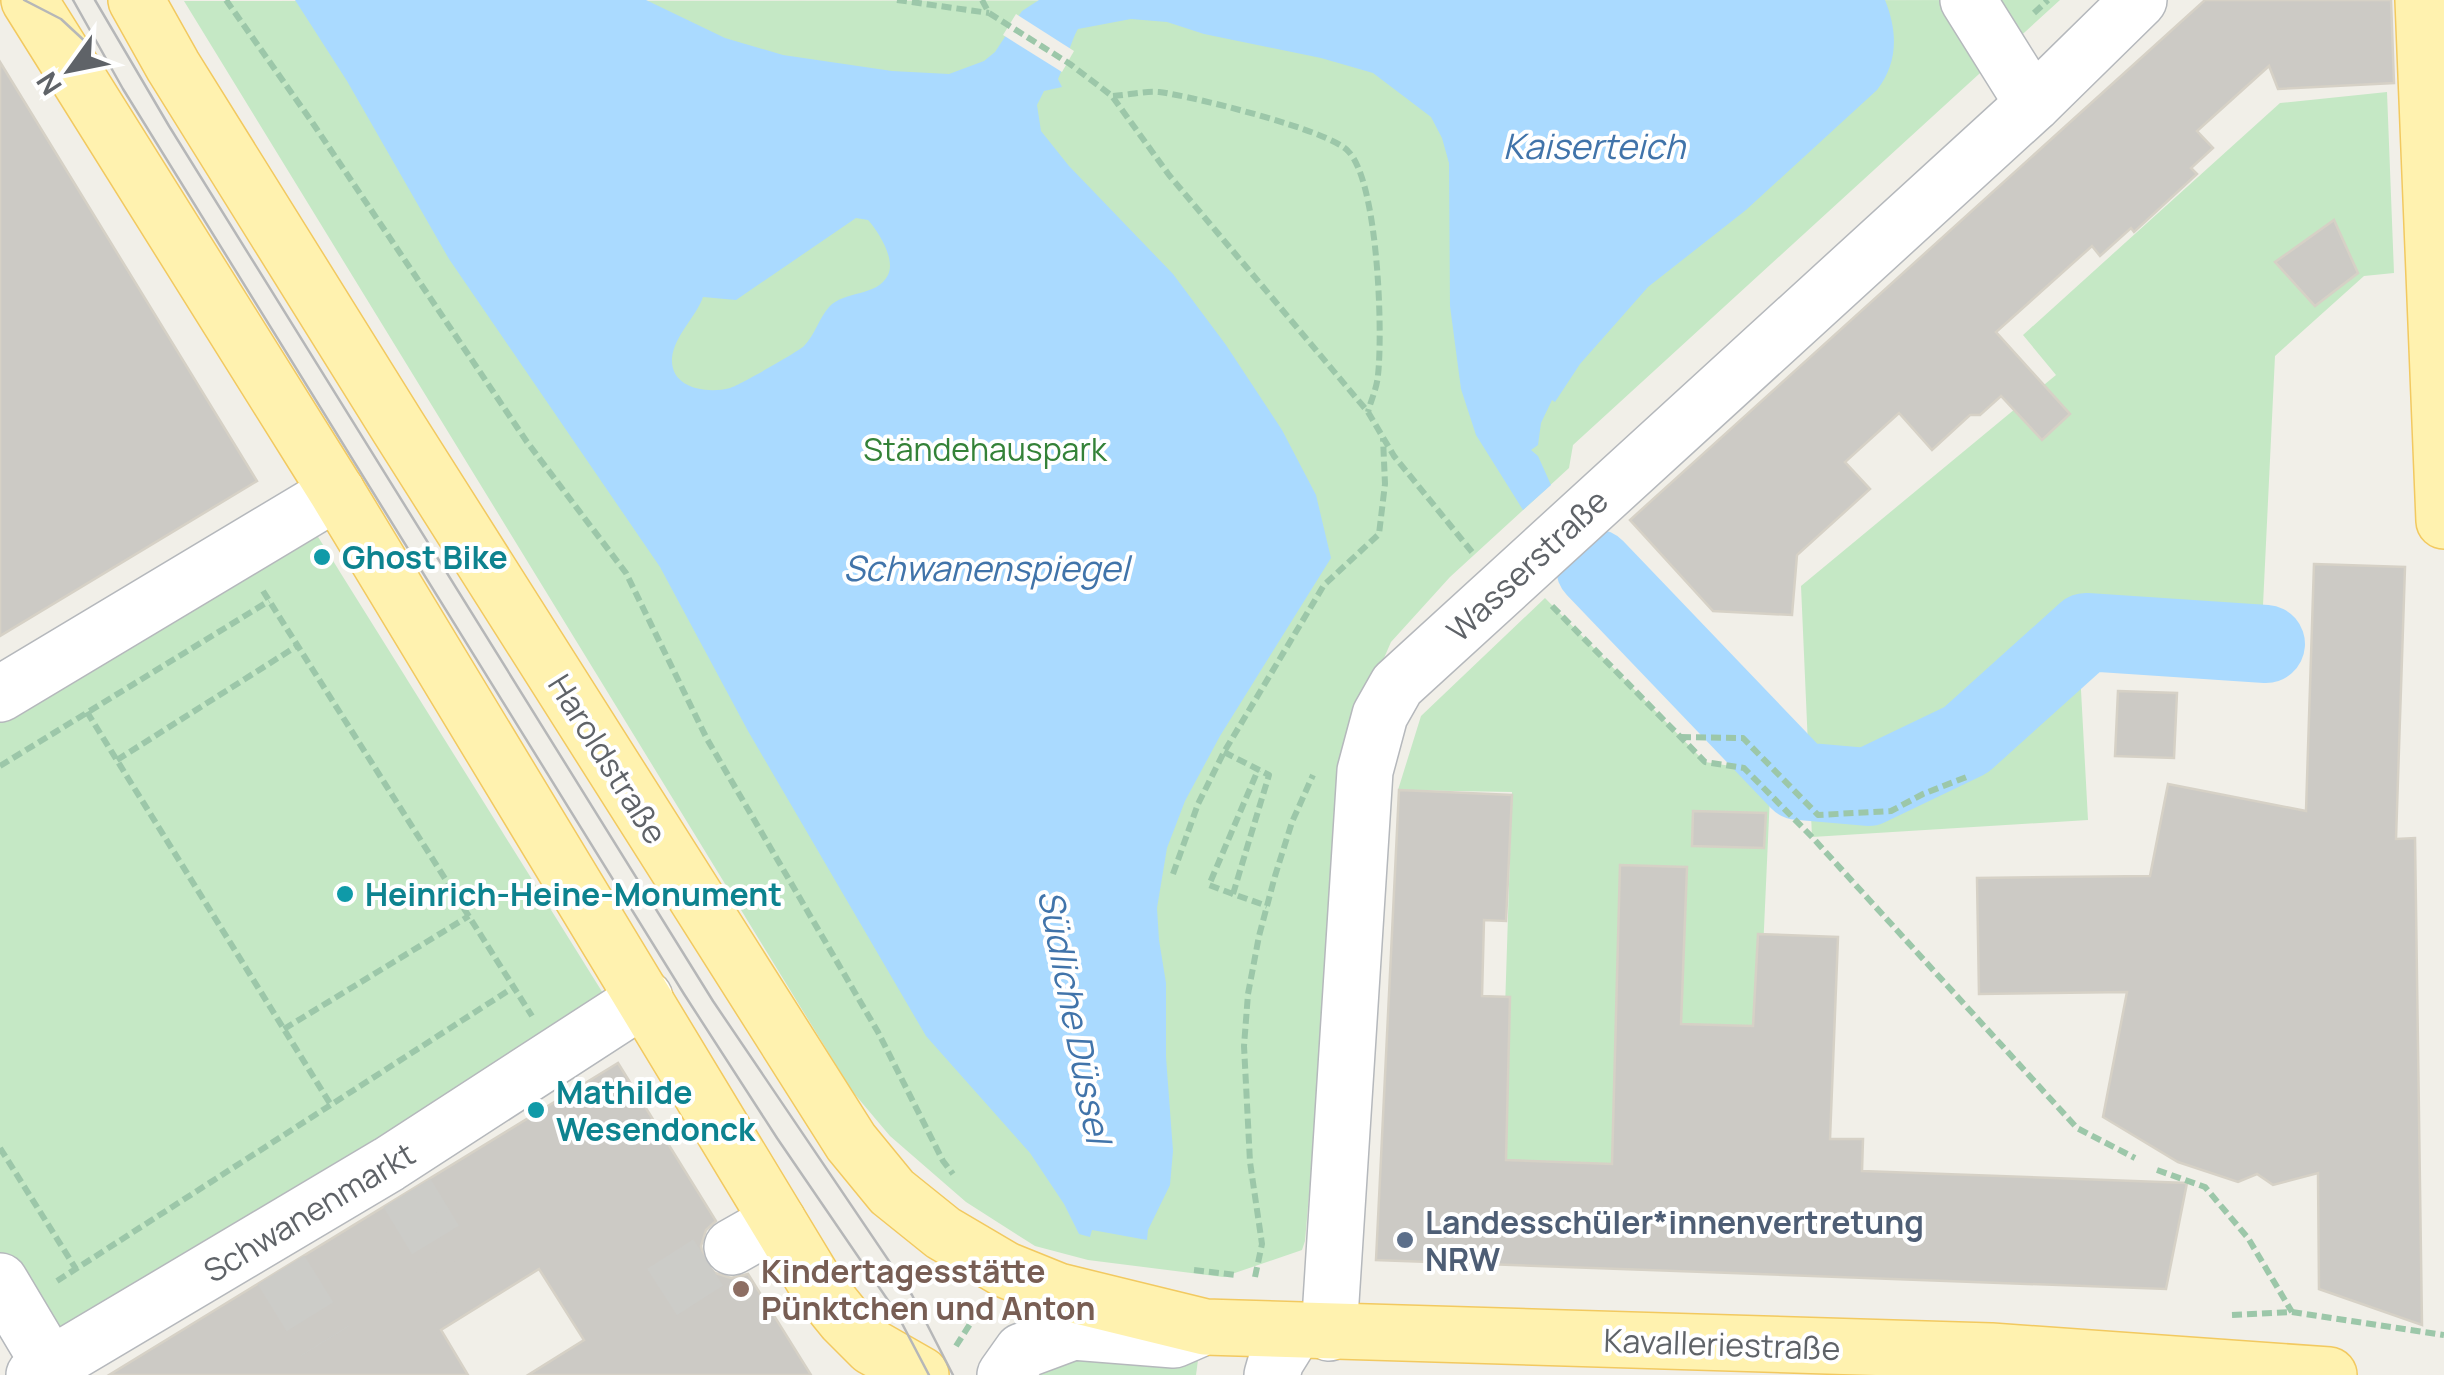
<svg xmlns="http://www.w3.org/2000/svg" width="2444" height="1375" font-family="Manrope,sans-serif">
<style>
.green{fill:#c5e8c5}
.water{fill:#aadaff;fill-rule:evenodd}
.pier{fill:#f1efe8}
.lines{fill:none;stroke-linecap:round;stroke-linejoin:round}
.river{stroke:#aadaff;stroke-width:78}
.building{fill:#cccac5;stroke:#d6d1c6;stroke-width:2.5}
.minor-tunnel{stroke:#ccccc8;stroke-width:55;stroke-dasharray:55 28;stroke-linecap:butt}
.minor-casing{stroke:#b5b8bc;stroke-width:58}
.major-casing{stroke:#f2c960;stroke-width:58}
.path{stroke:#9cc7a9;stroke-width:6;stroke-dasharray:10 5;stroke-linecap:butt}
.minor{stroke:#fff;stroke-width:55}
.major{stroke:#fff2af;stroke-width:55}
.tram{stroke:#b6b7b8;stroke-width:2.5}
.culture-dot{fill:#0f9aa8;stroke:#fff;stroke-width:4}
.service-dot{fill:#5c6f8a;stroke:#fff;stroke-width:4}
.education-dot{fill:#8d6e63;stroke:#fff;stroke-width:4}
.labels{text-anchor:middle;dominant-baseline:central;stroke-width:8;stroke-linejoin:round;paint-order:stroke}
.park-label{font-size:32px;fill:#348238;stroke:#fff}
.culture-label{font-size:32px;font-weight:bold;fill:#0d838f;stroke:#fff;text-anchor:start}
.street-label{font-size:32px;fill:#5f6368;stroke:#fff}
.service-label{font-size:32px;font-weight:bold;fill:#4e5e75;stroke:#fff;text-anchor:start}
.education-label{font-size:32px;font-weight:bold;fill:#785e54;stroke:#fff;text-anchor:start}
.water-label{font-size:35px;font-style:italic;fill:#4174aa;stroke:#fff}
</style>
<rect width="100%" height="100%" fill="#f1efe8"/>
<!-- green -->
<g class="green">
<polygon points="2060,0 1573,445 1569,468 1450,577 1391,642 1357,720 1331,941 1305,1241 1302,1250 1223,1277 1088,1260 1035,1246 966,1202 890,1136 852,1091 184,1"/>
<polygon points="2387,92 2394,273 2364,276 2275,356 2261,647 2079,653 2088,820 1812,837 1801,586 2056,375 2023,335 2280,103"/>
<polygon points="305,516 611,1006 56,1373 0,1280 0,698"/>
<polygon points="1545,598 1705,762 1744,768 1770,795 1753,1173 1500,1163 1512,792 1398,790 1421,716"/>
<polygon points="1104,1345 1198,1360 1196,1375 1028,1375"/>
</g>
<!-- water -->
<path class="water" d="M295 0H646L725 38 783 55 892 71 949 74 984 61 995 52 1022 11 1039 0H1885C1898 32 1898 63 1877 90L1746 210 1648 287 1580 364 1555 402 1552 400 1541 423 1538 445 1531 450 1538 456 1551 485 1523 510 1476 435 1461 389 1450 306 1449 163 1442 138 1431 117 1373 73 1321 58 1204 34 1167 22 1131 19 1078 29C1073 36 1064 67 1058 79L1062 87 1044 91 1037 105 1041 131 1069 166 1173 274 1226 345 1282 430 1316 495 1331 558 1220 736 1185 801 1167 848 1157 908 1159 940 1166 983V1057L1173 1151 1170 1185 1148 1230 1147 1240 1092 1230 1090 1237 1079 1234 1064 1204 1030 1153 926 1036 748 731 660 567 449 259 347 81ZM856 218 868 220C878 231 896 259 888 275 877 297 845 290 829 307 819 318 815 335 804 346 799 351 738 386 730 388 708 394 670 389 672 358 674 336 696 317 703 297L736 300Z"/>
<!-- pier -->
<polygon class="pier" points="1016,14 1074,51 1062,72 1003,35"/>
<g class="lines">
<!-- river -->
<polyline class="river" points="1595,568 1799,781 1868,787 1966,740 2086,632 2266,644"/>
</g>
<!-- building -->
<g class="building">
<polygon points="2205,0 2391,0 2394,83 2278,89 2269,66 2197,131 2213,148 2191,168 2197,174 2134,232 2131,228 2100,256 2092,246 1996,332 2070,414 2042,440 2001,396 1980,415 1970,415 1932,450 1899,413 1845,462 1870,489 1797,555 1792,615 1713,611 1630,520"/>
<polygon points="0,62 257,481 0,636"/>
<polygon points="2334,220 2358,273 2315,306 2275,262"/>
<polygon points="2314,564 2405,567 2396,839 2415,838 2422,1325 2319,1289 2318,1173 2273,1185 2257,1174 2238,1182 2178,1162 2103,1117 2127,992 1979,994 1977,878 2150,876 2168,784 2306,811"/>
<polygon points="2118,691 2177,693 2174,758 2115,756"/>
<polygon points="1399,790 1512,795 1506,921 1484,920 1482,996 1510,997 1506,1160 1612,1164 1620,865 1687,867 1681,1024 1753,1026 1758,934 1838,937 1830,1139 1863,1139 1862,1171 2187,1183 2166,1289 1376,1260"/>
<polygon points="1693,811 1766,813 1764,848 1692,846"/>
<polygon points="618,1063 716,1221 706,1230 701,1246 705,1263 715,1273 731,1278 748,1274 811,1375 528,1375 584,1340 539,1269 441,1330 468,1375 109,1375"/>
</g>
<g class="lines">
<!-- minor-tunnel -->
<g class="minor-tunnel">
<polyline points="407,1193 450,1264"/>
<polyline points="281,1270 325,1341"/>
<polyline points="662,1292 732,1247"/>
</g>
<!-- minor casing -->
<g class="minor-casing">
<g id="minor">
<polyline points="1968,0 2033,104"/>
<polyline points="0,694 337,492"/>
<polyline points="732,1247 778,1221"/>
<polyline points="0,1281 56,1375"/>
<polyline points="1329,1333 1365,771 1380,715 1397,685 2033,104 2139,0"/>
<polyline points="34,1375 389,1164 645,998"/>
<polyline points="1005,1375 1022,1351 1073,1332 1174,1340 1197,1330"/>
<polyline points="1272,1375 1276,1361 1294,1332"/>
</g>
</g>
<!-- major casing -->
<g class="major-casing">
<g id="major">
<polyline points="29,0 337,492 818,1287 844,1319 872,1347 921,1375"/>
<polyline points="136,0 173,66 398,427 851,1142 892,1192 943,1233 1006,1270 1058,1291 1205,1327 1991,1351 2329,1375"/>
<polyline points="2423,0 2444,521"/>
</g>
</g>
<!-- path -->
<g class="path">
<polyline points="226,0 312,122 527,442 626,573 707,739 878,1032 943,1161 953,1174"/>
<polyline points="897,0 989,13"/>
<polyline points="982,0 989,13 1070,64 1112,96 1169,175 1368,412 1394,456 1472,552"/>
<polyline points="2034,13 2048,0"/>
<path d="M1113 96C1128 95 1144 91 1159 92 1191 96 1329 130 1348 151 1378 181 1383 331 1378 375 1377 388 1371 400 1368 412"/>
<polyline points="263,591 532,1016"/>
<polyline points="1552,606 1705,762 1744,768 1812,837 2077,1128 2135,1158"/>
<polyline points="87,712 331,1105"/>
<polyline points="1681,737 1743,738 1818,815 1891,811 1923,794 1969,776"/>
<polyline points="1224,752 1269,775 1233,894 1267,906"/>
<polyline points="117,760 297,646"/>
<polyline points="0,766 269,601"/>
<polyline points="1173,874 1198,804 1224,752 1324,585 1379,534 1385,484 1383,438"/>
<polyline points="1233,894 1209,885 1258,770"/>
<polyline points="284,1029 469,916"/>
<polyline points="0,1148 76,1269"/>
<polyline points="2157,1170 2205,1187 2248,1238 2292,1312"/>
<polyline points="1194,1270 1236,1275"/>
<polyline points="1255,1277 1262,1244 1250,1162 1244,1046 1248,994 1259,936 1275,876 1292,822 1313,775"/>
<polyline points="57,1281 514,987"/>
<polyline points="2232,1315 2292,1312 2444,1335"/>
<polyline points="956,1346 979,1310"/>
</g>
<!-- minor -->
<use href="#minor" class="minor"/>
<!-- major -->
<use href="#major" class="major"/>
<!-- tram -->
<g class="tram">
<polyline points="24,0 61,19 89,45"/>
<polyline points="73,0 123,89 684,994 777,1138 896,1312 929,1375"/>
<polyline points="95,0 169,126 713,1001 912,1295 953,1375"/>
</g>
</g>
<!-- markers -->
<g class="culture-dot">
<circle cx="322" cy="557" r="10"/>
<circle cx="345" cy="894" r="10"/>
<circle cx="536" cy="1110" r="10"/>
</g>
<circle class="service-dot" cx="1405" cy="1240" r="10"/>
<circle class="education-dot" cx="741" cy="1289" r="10"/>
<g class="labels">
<!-- park labels -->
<g class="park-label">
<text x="985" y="449">Ständehauspark</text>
</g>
<!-- culture labels -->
<g class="culture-label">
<text x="342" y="557">Ghost Bike</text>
<text x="365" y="894">Heinrich-Heine-Monument</text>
<text x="556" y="1092">Mathilde<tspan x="556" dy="37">Wesendonck</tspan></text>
</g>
<!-- street labels -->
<g class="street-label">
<text transform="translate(1527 565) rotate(-43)">Wasserstraße</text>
<text transform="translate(608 759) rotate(58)">Haroldstraße</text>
<text transform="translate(309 1212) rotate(-31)">Schwanenmarkt</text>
<text transform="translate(1722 1344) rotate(2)">Kavalleriestraße</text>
</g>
<!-- service labels -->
<g class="service-label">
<text x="1425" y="1222">Landesschüler*innenvertretung<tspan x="1425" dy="37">NRW</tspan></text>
</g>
<!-- education labels -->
<g class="education-label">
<text x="761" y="1271">Kindertagesstätte<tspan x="761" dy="37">Pünktchen und Anton</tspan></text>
</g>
<!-- water labels -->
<g class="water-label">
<text x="1594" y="146">Kaiserteich</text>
<text x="986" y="568">Schwanenspiegel</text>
<text transform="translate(1075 1016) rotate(79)">Südliche Düssel</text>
</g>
</g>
<!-- north arrow -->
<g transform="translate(70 70) rotate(237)" stroke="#ffffff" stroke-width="8" paint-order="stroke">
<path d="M0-8L18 38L0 25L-18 38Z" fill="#5f6368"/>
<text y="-15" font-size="28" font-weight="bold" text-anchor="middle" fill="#5f6368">N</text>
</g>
</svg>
